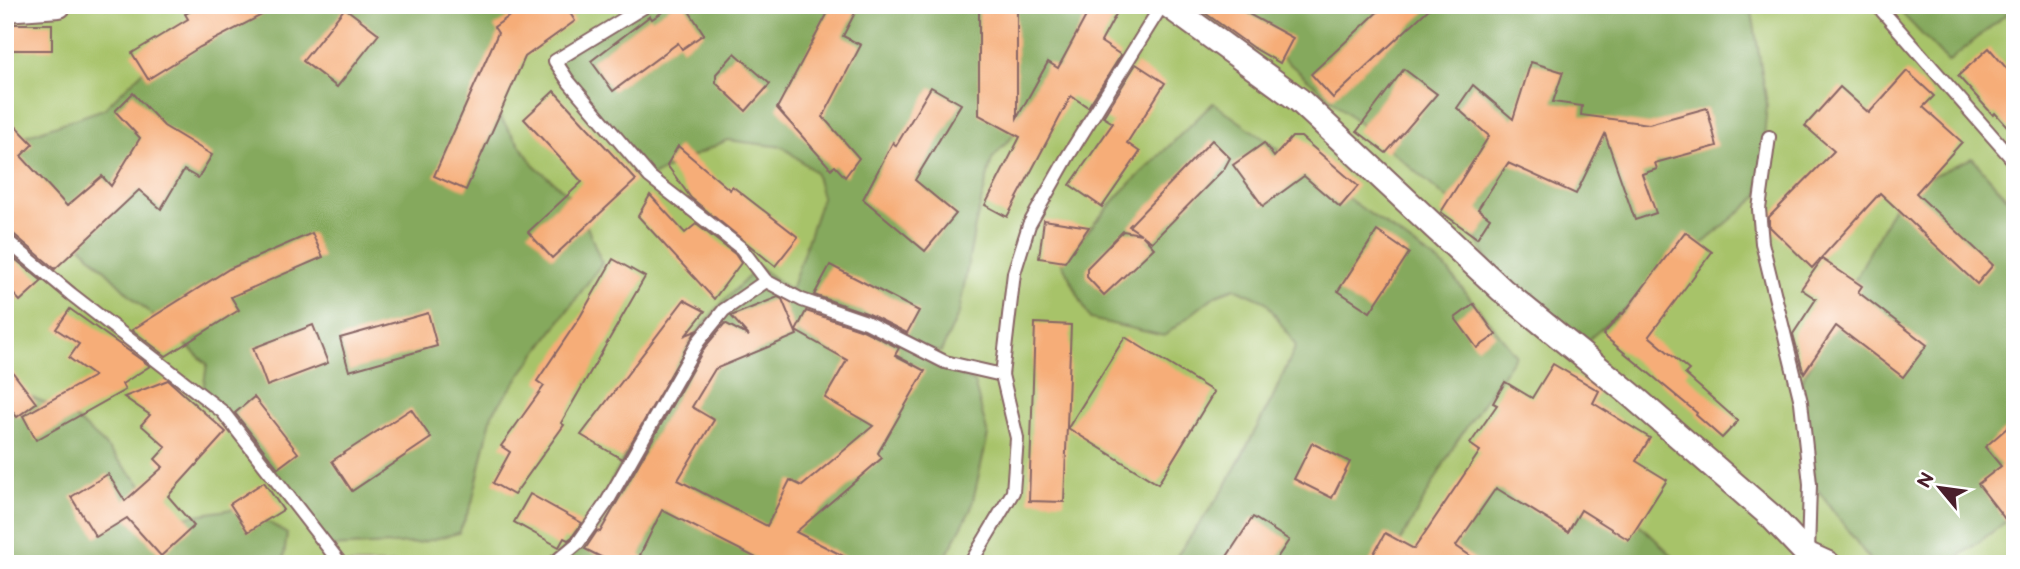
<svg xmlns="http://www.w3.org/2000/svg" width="2020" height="569" font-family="'Balsamiq Sans',sans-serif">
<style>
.green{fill:#a7c369;stroke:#78714a;stroke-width:2}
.forest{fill:#85a95d;stroke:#686444;stroke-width:2}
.building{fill:#f6ad78}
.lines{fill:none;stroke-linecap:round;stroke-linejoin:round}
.lane-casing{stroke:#876565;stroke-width:16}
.street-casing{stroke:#876565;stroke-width:28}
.lane{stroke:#fff;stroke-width:12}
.street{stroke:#fff;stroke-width:24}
</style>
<rect width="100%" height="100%" fill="#fff"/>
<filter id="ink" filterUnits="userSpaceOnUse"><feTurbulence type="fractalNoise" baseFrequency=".0143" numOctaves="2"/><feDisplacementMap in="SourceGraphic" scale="14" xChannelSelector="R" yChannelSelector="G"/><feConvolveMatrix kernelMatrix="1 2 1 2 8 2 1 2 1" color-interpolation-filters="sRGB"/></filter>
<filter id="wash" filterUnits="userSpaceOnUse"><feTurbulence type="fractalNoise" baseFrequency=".00686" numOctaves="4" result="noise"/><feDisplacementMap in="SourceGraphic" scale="28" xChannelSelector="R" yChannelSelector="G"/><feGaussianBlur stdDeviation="1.57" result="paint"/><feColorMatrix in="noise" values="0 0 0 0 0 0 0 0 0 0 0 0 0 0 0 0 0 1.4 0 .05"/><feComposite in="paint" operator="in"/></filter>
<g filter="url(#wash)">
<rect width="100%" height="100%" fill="#f7e7d2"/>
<!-- green -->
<rect class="green" x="5" y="5" width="2010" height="559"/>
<!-- forest -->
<g class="forest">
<polygon points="229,5 589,5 531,34 482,92 534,165 577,202 602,263 492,414 472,503 459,533 418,543 325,547 283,484 202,398 207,364 133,298 81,246 5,149 5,143 104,109 156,58"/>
<path d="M647 5H1105L1053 89 992 159 975 226 959 313 941 352 903 345 974 382 988 435 971 509 942 564H551C610 506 634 427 678 359 700 324 728 295 759 267L791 290 822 197 815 172 783 147 727 140 650 177 555 61Z"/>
<polygon points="1221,5 1751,5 1767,104 1759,196 1576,350 1502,290 1465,214"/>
<polygon points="1894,5 2015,5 2015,7 1948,62"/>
<polygon points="1213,103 1445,267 1516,355 1455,444 1388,564 1171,564 1224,489 1272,399 1296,346 1266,302 1235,288 1216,295 1164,336 1090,319 1061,261 1122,192"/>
<polygon points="1972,158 2015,207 2015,515 1949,564 1873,564 1814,485 1800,384 1903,189"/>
<polygon points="5,386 68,412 102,442 172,519 245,507 287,534 283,564 5,564"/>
<polygon points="1498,474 1618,504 1675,558 1678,564 1411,564"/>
</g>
<g id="blocks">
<!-- building -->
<g class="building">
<polygon points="202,5 281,5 200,47 148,79 132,53 188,19 185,14"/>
<polygon points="525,5 565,5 575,21 525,57 466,190 434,176 498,33 494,27"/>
<polygon points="673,5 685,5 704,34 682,49 678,43 613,91 591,61 650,16 652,19"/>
<polygon points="832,5 859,5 843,36 861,45 823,117 859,158 845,177 835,166 831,169 777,108"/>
<polygon points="979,5 1017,5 1017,118 1048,62 1058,68 1092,5 1121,5 1101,42 1121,55 1088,107 1071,96 1007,217 985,205 1020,137 979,115"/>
<polygon points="1194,5 1232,5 1293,38 1280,63 1252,47"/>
<polygon points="1385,5 1433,5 1333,98 1311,74"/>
<polygon points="345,8 379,34 337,87 303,61"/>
<rect x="5" y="24" width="47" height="26"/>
<polygon points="1989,48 2015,78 2015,135 1995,113 1993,115 1958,76"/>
<polygon points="735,53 770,84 746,111 716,83 716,74"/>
<polygon points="1531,62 1563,72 1553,102 1582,106 1581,115 1649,124 1707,108 1717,146 1655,163 1657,169 1642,174 1656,213 1635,220 1605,134 1576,194 1508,163 1478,209 1490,218 1477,238 1441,212 1489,136 1457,108 1473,85 1513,119"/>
<polygon points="1136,64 1165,83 1127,143 1140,152 1102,207 1070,185 1113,123 1103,117"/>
<polygon points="1404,69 1437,94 1386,153 1357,131"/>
<polygon points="1907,71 1934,96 1923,107 1962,142 1916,193 1993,265 1977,284 1880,193 1812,268 1769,226 1769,217 1834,151 1805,126 1840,87 1869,113"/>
<polygon points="931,87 961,104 915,180 956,214 925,251 863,199 893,142 896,146"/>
<polygon points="554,91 636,180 552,258 528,232 582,182 524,119"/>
<polygon points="133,93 164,126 212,155 198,178 184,170 161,209 139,190 55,269 11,232 5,230 5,115 33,144 21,156 67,206 102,176 111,186 140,138 115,111"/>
<polygon points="1292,137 1301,137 1358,186 1340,207 1304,176 1263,206 1233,165 1264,143 1274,157"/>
<polygon points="1212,140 1230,158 1224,169 1152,242 1142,235 1154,248 1104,295 1087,277 1087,268 1123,231 1141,234 1129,226"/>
<polygon points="678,146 730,190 732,186 798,237 775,266 691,198 667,165"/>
<polygon points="650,195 685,233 696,224 735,254 741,263 714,299 638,216"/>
<polygon points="1044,220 1089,227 1065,262 1039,258"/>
<polygon points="1377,231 1409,253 1370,312 1338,291"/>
<polygon points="1685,232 1712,252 1649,336 1689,370 1685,374 1738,421 1722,438 1696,415 1697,413 1603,335 1621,313 1623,314"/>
<polygon points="312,233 323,257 231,297 239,310 166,356 132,330 229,269"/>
<polygon points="5,251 42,281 20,301 5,285"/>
<polygon points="613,259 645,277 561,423 564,425 514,495 493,483 510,452 501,446 544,386 537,381 580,317"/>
<polygon points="1822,259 1862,286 1858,292 1927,345 1903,377 1836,326 1804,373 1803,371 1793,334 1816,299 1801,289"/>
<polygon points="830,265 919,311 907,333 869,314 814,295"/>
<polygon points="778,297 782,299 797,335 715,369 692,407 714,420 678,480 767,526 790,480 802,486 873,426 825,398 847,360 796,331 806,311 863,330 899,348 895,355 925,371 878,453 882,458 796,532 859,564 768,564 662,510 640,555 643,557 639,564 615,564 585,549 597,531 600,532 705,347 725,323 749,336 731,316"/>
<polygon points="684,300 705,311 686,335 696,331 622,459 581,435"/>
<polygon points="1474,304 1496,335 1477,348 1455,318"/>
<polygon points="70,309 150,366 122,384 125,390 36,440 23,416 94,376 69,358 79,344 56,329"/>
<polygon points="428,313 437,346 349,371 340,338"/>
<polygon points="1035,323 1071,325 1064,502 1029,501"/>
<polygon points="313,325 328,363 267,386 253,348"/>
<polygon points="1125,337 1214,392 1158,484 1068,428"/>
<polygon points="5,362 36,403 17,417 5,402"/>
<polygon points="1553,364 1599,391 1593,403 1650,438 1636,461 1667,480 1629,540 1581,510 1568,532 1496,488 1456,546 1482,564 1368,564 1385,533 1414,549 1480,451 1470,444 1497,405 1493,403 1505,382 1532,398"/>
<polygon points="168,380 226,432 168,496 194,526 161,556 127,518 96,537 71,497 108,474 125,501 163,467 155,459 166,447 141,425 150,415 124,397"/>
<polygon points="254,397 298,453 278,468 235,413"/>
<polygon points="411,409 431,438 352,491 332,461"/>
<polygon points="2015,421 2015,532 1978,484 2001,466 1985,447"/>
<polygon points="1312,443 1350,462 1332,498 1294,479"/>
<polygon points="264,482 283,510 248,532 230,504"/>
<polygon points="530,494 582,523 572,537 568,540 564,538 559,547 514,522"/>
<polygon points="1253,517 1289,540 1273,564 1222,564"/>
</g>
</g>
</g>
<g filter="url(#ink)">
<use href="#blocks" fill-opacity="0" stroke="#876565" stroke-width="2"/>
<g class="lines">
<!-- lane casing -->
<g class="lane-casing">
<g id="lane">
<polyline points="647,5 555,61 569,82 650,177 741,248 766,281 802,300 866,322 945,362 1002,375 1014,273 1029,225 1068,156 1162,5"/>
<polyline points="1877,5 2015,162"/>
<polyline points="1769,137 1759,209 1762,243 1801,402 1810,484 1808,554"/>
<polyline points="5,239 71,294 223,412 341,564"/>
<polyline points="553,564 578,543 607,502 698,342 724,310 766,281"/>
<polyline points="970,564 1013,492 1017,438 1002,375"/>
</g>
</g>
<!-- street casing -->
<g class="street-casing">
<g id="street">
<polyline points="1168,5 1299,100 1502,290 1629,393 1772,517 1808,555 1828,564"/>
<polyline points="5,9 59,5"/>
</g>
</g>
<!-- lane -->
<use href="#lane" class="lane"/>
<!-- street -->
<use href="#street" class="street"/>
</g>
</g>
<!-- margin -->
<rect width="2020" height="569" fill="none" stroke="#fff" stroke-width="28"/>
<!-- north arrow -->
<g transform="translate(1940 488) rotate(299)" stroke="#ffffff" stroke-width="5" paint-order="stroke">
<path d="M0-5L12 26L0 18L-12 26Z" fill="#4a1f2b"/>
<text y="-10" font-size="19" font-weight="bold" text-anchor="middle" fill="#4a1f2b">N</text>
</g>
</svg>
